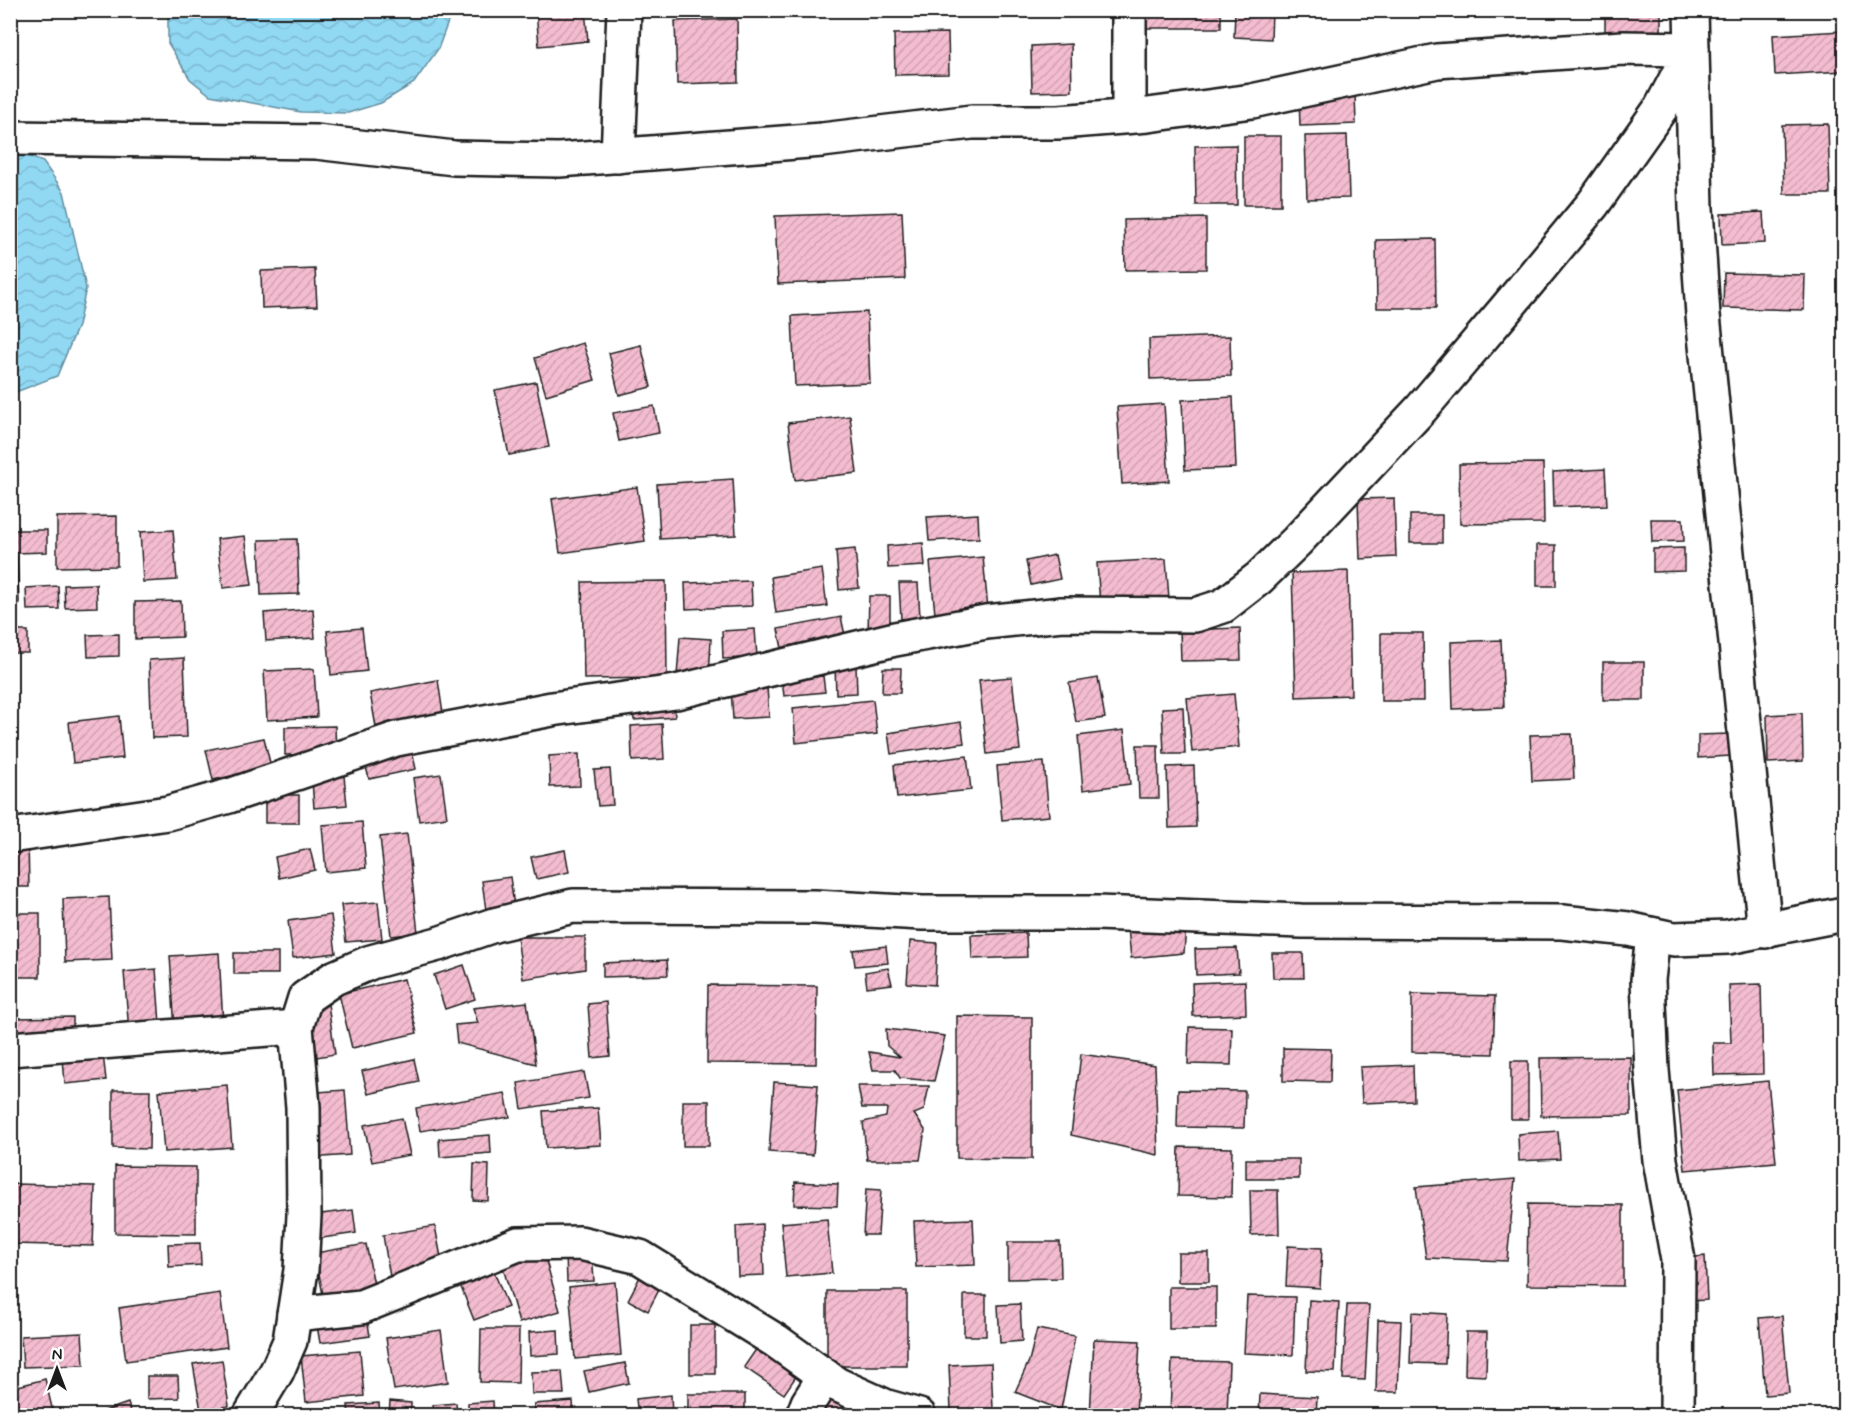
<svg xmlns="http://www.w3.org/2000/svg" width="1855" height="1426" font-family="Mynerve,sans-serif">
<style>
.water{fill:url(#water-waves);stroke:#628d9d;stroke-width:1.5}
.building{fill:url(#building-hatch);stroke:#1c1c1c;stroke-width:1.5}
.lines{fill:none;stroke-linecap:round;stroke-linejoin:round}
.street-casing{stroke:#1c1c1c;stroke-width:38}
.street{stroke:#fff;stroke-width:33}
</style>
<defs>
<pattern id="water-waves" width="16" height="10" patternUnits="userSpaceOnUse" patternTransform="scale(1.5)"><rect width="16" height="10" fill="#91d8f3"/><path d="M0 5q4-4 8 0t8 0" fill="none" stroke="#7cb9d0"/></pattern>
<pattern id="building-hatch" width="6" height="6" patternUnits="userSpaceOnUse" patternTransform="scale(1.5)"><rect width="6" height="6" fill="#f4bcd0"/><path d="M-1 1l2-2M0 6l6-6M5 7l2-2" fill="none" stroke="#d1a1b2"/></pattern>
</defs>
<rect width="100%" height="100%" fill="#fff"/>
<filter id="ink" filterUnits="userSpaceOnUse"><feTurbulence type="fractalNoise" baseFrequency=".0167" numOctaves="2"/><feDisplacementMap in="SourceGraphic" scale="12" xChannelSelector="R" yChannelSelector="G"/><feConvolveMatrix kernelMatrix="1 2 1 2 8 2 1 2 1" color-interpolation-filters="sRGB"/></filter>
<g filter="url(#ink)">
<!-- water -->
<g class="water">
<polygon points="168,11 168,10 452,11 438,49 414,83 381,103 348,113 301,112 210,95 190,79 168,43"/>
<polygon points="15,151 43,162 64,192 86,288 78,326 57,376 11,394 10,152"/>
</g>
<!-- building -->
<g class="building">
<polygon points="536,10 585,10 588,41 539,46"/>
<rect x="1147" y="10" width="74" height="18"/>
<polygon points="1235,10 1272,10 1271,39 1234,37"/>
<rect x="1605" y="10" width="56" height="38"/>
<polygon points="737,19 738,82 677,84 675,21"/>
<polygon points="1842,31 1844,71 1775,75 1773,35"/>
<polygon points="948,33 949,74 895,75 894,34"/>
<polygon points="1071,44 1072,91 1032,92 1031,46"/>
<polygon points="1355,94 1356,124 1300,126 1299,97"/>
<polygon points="1828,124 1830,194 1784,194 1782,125"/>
<polygon points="1347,135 1349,198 1307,199 1305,136"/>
<rect x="1244" y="136" width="37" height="69"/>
<polygon points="1236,145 1237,205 1196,205 1195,146"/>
<polygon points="902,212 905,279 778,284 775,216"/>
<polygon points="1763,212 1765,243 1722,245 1721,214"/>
<polygon points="1206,218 1206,269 1125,270 1124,220"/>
<polygon points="1435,239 1436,308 1377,308 1376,240"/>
<polygon points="315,269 317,306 262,308 261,271"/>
<polygon points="1724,273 1805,275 1804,310 1723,308"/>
<polygon points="867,312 870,383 795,386 792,316"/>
<polygon points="1230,336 1231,376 1150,379 1149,339"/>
<polygon points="583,343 595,380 546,395 535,358"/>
<polygon points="641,345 651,387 619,395 609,353"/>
<polygon points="536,382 549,447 509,455 495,390"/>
<polygon points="1233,397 1236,468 1185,470 1182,400"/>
<polygon points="1164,404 1169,481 1122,484 1117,407"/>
<polygon points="654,406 659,433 619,441 613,413"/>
<polygon points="850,416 857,473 795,480 788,423"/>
<polygon points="1543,463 1544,523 1460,524 1459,464"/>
<polygon points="1605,469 1607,505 1554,507 1553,472"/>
<polygon points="733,479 736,535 660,539 657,484"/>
<polygon points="637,487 645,541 560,553 552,499"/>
<polygon points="1394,498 1396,557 1360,559 1358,499"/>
<polygon points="978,514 979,538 929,541 927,517"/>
<rect x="1410" y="515" width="32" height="28"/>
<polygon points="117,516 117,566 57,567 57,517"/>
<polygon points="1651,519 1683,519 1684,541 1652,542"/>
<polygon points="15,530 47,530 47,552 15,553"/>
<polygon points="173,530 177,580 143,582 140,532"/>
<polygon points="245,536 252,585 223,588 217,539"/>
<polygon points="297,539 299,594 261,595 259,540"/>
<polygon points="923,543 925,566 888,568 887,546"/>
<rect x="1537" y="545" width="19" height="41"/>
<polygon points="1684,548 1684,571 1653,572 1653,549"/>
<polygon points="855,549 859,588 839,590 836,551"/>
<polygon points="1055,555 1060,579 1031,585 1026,561"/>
<polygon points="10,556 17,556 19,604 10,604"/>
<polygon points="983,557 988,609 935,614 930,562"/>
<polygon points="1166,559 1169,599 1100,604 1097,563"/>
<polygon points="822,569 827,606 776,613 771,577"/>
<polygon points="1348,571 1351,695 1296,697 1292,573"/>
<polygon points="666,581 667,678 584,679 582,582"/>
<polygon points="751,581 752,606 686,609 685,583"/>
<polygon points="899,583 918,583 920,618 901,619"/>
<polygon points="96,584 97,607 65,608 64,585"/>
<polygon points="58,586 59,609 27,610 26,588"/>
<polygon points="869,596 890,596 890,633 868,633"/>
<polygon points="181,601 182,637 135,639 135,602"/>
<polygon points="313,609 315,638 266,641 264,613"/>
<polygon points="841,617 846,640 783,653 778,629"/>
<polygon points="362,628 367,671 331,675 327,631"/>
<polygon points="1240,628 1241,660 1181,661 1180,630"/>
<polygon points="755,629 757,657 723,659 722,631"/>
<rect x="10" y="631" width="18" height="22"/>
<polygon points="1381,633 1423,633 1424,701 1381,701"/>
<polygon points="119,634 119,656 88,657 87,635"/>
<polygon points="680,637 711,639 709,678 677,676"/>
<polygon points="1501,640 1504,707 1453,709 1451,642"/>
<polygon points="184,658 187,737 152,738 149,660"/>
<rect x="1603" y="662" width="41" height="38"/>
<polygon points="835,666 856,666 857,693 836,694"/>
<polygon points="883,668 901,668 900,693 882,693"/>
<polygon points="314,669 317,717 267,720 264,671"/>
<polygon points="823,676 825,692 784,696 782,680"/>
<polygon points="1012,677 1020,750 987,754 979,680"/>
<polygon points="1098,678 1105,718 1076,722 1069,683"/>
<polygon points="438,680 443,714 376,727 370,693"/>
<polygon points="767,687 769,717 733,719 731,689"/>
<polygon points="1234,694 1239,747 1192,752 1187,698"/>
<polygon points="873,700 877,734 796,743 793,708"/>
<polygon points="674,704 675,717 634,720 632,707"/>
<polygon points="1183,707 1185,754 1164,754 1162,708"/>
<polygon points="1802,713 1803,761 1768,763 1767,715"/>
<polygon points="119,716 123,758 73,763 69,722"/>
<polygon points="961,722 964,743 891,754 888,733"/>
<polygon points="662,724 664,759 632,761 631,726"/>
<polygon points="335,726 336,754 285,755 285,727"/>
<polygon points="1124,730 1130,784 1083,790 1078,736"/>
<polygon points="1572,734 1574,779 1532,781 1530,735"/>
<polygon points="1729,734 1730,756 1698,758 1698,735"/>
<polygon points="264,738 271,767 213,780 206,750"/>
<polygon points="1137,745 1158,745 1159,798 1139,798"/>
<polygon points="411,747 416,769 369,779 364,758"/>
<polygon points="579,754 580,786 550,787 549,756"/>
<polygon points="967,756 971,790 897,798 894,765"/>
<polygon points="1044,762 1049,816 1002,820 997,766"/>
<polygon points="1194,766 1196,827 1169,828 1167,767"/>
<polygon points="610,769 613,805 598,806 594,770"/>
<polygon points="441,774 447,817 419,821 413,778"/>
<polygon points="344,776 347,805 314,808 312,780"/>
<rect x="265" y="795" width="34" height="28"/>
<polygon points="362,822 366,868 326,872 322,825"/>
<polygon points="407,834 418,933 391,936 380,837"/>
<polygon points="28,842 29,887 10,887 10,843"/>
<polygon points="310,849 315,870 279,878 275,857"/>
<polygon points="565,850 569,872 536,879 531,857"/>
<polygon points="510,877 514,906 486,910 482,881"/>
<polygon points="109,897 112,960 65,962 63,899"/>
<polygon points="378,902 382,939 346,942 341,905"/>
<polygon points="15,913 40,913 40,977 16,977"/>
<polygon points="331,915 336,953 293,958 288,921"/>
<polygon points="1186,926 1184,953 1131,958 1128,928"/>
<polygon points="1026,933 1027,957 972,959 971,935"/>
<polygon points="517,937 585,937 585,969 523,979"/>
<polygon points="910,941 937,943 935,985 907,983"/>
<polygon points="886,946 888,963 855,966 853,950"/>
<polygon points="1237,948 1239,973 1196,975 1195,949"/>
<polygon points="219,953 223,1025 175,1029 170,956"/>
<rect x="234" y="953" width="44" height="21"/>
<polygon points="1272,953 1303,953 1304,978 1273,978"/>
<polygon points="667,960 668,975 603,977 603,963"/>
<polygon points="464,965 475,999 445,1009 434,975"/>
<polygon points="888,968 892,984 867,987 865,972"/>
<polygon points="156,969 161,1038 129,1031 124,972"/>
<polygon points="404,979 417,1033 352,1048 339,994"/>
<polygon points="1245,981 1246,1014 1193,1016 1192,983"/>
<polygon points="1761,984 1763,1074 1714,1075 1713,1043 1731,1043 1729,985"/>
<polygon points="708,985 817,986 816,1064 707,1063"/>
<polygon points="1412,994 1495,996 1493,1054 1412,1052"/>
<polygon points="527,1002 536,1064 457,1043 455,1025 478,1023 473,1008"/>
<polygon points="606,1002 610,1056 592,1058 588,1004"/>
<polygon points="328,1004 335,1054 311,1058 304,1007"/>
<polygon points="957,1016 1032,1017 1032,1159 957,1158"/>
<polygon points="73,1017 73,1038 17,1039 16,1018"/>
<polygon points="1189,1027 1232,1028 1231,1065 1188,1064"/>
<polygon points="886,1029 945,1036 934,1081 900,1078 895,1070 873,1070 869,1052 900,1057 887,1046"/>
<polygon points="1283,1048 1331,1049 1330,1082 1283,1081"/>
<polygon points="103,1054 106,1080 65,1084 63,1058"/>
<polygon points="1081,1054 1155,1065 1158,1155 1071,1135"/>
<polygon points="1631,1057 1631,1115 1541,1116 1540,1058"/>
<polygon points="414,1059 419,1082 368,1094 362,1071"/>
<rect x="1511" y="1061" width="17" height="58"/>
<polygon points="1413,1065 1414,1101 1362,1103 1360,1067"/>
<polygon points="584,1072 589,1098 522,1109 518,1083"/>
<polygon points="1768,1081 1776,1162 1685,1170 1677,1090"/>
<polygon points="774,1082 818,1085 813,1155 769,1152"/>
<polygon points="227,1085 232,1147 164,1152 159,1091"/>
<polygon points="858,1086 929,1086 924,1110 914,1114 925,1130 920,1160 867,1160 863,1122 886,1117 887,1108 862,1108"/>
<polygon points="113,1090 150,1090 149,1149 113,1148"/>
<polygon points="345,1090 350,1155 310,1158 304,1093"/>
<polygon points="1178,1090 1245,1091 1244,1128 1177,1127"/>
<polygon points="505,1093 510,1117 420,1131 416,1108"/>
<rect x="683" y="1101" width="26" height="45"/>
<polygon points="598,1108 601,1145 546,1148 543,1111"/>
<polygon points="402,1118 410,1155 372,1162 364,1125"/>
<polygon points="1558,1131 1560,1159 1519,1161 1518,1134"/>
<polygon points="490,1135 491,1153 440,1157 439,1139"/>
<polygon points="1179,1147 1232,1148 1231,1197 1178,1196"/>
<rect x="1246" y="1159" width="53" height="20"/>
<polygon points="474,1164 489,1165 488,1201 473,1200"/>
<polygon points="115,1166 196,1167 196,1234 115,1233"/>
<polygon points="1515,1179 1507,1261 1426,1258 1416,1187"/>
<polygon points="795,1182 838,1184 837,1206 794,1205"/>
<polygon points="14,1184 95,1186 93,1246 12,1244"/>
<polygon points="866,1189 881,1190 878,1235 863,1235"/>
<polygon points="1250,1190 1278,1190 1279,1234 1251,1235"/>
<polygon points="1528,1204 1623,1205 1623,1286 1527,1285"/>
<polygon points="353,1210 356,1233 316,1239 313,1215"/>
<polygon points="827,1219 832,1273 786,1277 781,1223"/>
<polygon points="973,1219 975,1265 916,1267 914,1221"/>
<polygon points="762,1224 764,1275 738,1276 736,1226"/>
<polygon points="435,1226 443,1268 390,1277 383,1235"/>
<polygon points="1008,1242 1060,1242 1061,1278 1008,1279"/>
<polygon points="200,1243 201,1265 169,1267 168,1244"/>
<polygon points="366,1244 375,1290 324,1300 315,1253"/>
<polygon points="1288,1246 1322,1248 1320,1288 1286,1286"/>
<polygon points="543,1250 560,1311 519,1323 501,1261"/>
<polygon points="566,1253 592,1253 594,1281 567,1282"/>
<rect x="1178" y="1253" width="31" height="29"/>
<polygon points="1705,1256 1707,1300 1688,1301 1685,1258"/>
<polygon points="493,1269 508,1307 474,1320 459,1282"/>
<polygon points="642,1273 662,1284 648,1311 628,1300"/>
<polygon points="615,1282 621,1355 575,1359 569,1287"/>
<rect x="1169" y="1287" width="47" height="42"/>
<rect x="827" y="1291" width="80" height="75"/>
<polygon points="220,1293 227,1347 126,1361 119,1308"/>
<rect x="964" y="1295" width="22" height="41"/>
<polygon points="1247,1296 1295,1297 1293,1355 1244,1353"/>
<polygon points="1309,1300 1339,1302 1335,1372 1306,1371"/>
<polygon points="1020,1304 1022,1341 1000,1343 998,1305"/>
<polygon points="1347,1305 1369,1305 1365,1380 1343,1379"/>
<polygon points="366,1312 370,1336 320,1343 316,1320"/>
<polygon points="1412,1312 1447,1314 1445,1364 1410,1363"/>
<polygon points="1782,1316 1789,1393 1765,1395 1759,1318"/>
<polygon points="1378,1320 1401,1321 1398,1392 1376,1392"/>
<rect x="690" y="1325" width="25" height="49"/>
<polygon points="481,1329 519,1329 518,1383 480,1382"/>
<polygon points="1037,1329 1075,1336 1061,1410 1015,1392 1029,1361"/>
<polygon points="441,1330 448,1382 394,1390 386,1338"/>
<polygon points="558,1330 559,1354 530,1356 529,1332"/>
<polygon points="1466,1332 1487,1332 1486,1376 1465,1375"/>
<polygon points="82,1333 84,1365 23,1367 21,1336"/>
<polygon points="1094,1339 1140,1341 1136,1416 1090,1416"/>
<polygon points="759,1345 799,1372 784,1394 744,1367"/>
<polygon points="360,1351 364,1396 306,1402 301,1356"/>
<polygon points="222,1360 229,1406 201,1411 193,1364"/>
<polygon points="1172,1360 1229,1362 1227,1416 1170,1416"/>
<polygon points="625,1363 629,1383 589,1392 584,1371"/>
<polygon points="991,1363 993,1409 951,1411 949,1365"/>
<polygon points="562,1371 564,1394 532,1394 531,1372"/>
<polygon points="147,1376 178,1376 179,1398 147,1399"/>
<polygon points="45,1379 54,1416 18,1416 11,1388"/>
<polygon points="832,1388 896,1416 821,1414"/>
<rect x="688" y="1394" width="57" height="22"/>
<polygon points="1260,1394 1317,1397 1316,1416 1259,1416"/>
<polygon points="671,1395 672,1416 638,1416 636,1399"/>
<polygon points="390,1401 411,1403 411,1416 389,1416"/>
<polygon points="493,1401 494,1416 468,1416 468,1403"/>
<polygon points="573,1401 574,1416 535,1416 534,1404"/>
<polygon points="128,1403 132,1416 90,1416"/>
<polygon points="379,1403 380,1416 349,1416 348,1405"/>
<polygon points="456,1403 457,1416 434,1416 433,1405"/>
</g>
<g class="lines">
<!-- street casing -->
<g class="street-casing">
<g id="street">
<polyline points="1129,10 1129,116"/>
<polyline points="1691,10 1696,209 1703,315 1765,931"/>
<polyline points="10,138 316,142 454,158 559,160 822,140 972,122 1059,122 1148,115 1252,101 1437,61 1623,48 1692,49 1661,108 1593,204 1505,310 1421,409 1297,541 1259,578 1223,606 1195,615 1062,614 986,622 895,639 676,692 552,709 396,739 229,796 168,813 10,836"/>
<polyline points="618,156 624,10"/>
<polyline points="1653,935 1648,980 1652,1070 1660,1160 1678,1260 1677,1416"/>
<polyline points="10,1049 296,1027"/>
<polyline points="294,1314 361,1307 518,1244 580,1243 640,1257 776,1341 836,1384 887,1407 919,1416"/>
<polyline points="250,1416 277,1371 290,1341 301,1270 304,1215 303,1107 296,1027 305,998 334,978 371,962 438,944 494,925 573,906 815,907 922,913 1097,913 1301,921 1562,922 1628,929 1674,939 1728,937 1844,914"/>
<polyline points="803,1416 808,1403 825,1376"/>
</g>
</g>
<!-- street -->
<use href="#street" class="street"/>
</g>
</g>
<!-- margin -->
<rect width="1855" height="1426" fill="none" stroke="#fff" stroke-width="36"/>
<rect x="18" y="18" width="1819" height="1390" fill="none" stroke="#1c1c1c" stroke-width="2" filter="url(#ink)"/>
<!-- north arrow -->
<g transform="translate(57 1369)" stroke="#ffffff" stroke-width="4.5" paint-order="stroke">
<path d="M0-4.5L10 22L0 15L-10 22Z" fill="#1c1c1c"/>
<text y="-9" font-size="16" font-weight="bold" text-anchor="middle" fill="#1c1c1c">N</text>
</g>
</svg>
